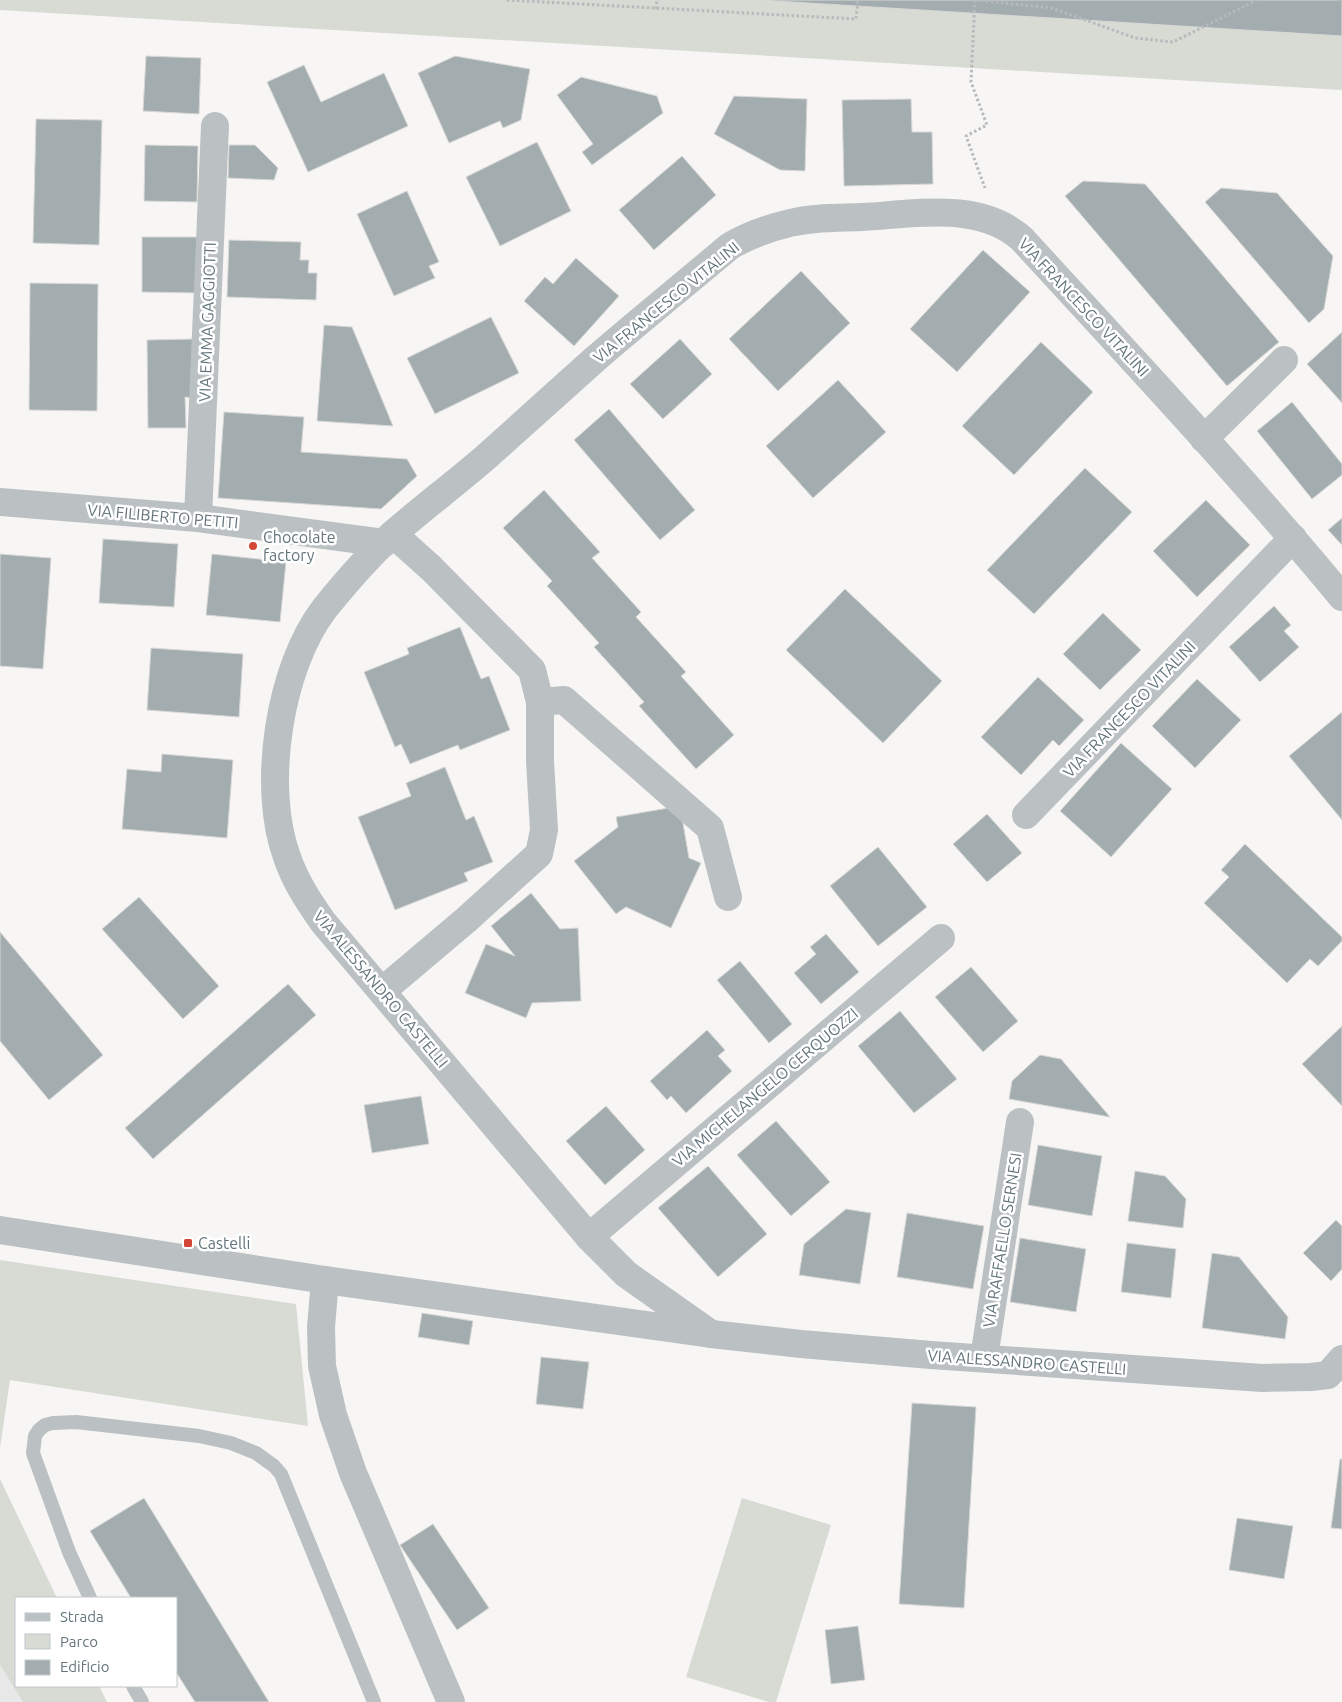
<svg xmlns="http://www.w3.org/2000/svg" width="1342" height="1702" font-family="Ubuntu,sans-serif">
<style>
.built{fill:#e7e8e7}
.green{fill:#d7dbd3}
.building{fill:#a3adb0;stroke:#d8d8d6}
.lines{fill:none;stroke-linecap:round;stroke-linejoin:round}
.path{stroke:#b6babc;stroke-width:3;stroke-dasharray:2.5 2.5;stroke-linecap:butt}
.service{stroke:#bbc1c3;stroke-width:14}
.minor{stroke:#bbc1c3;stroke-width:28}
.tertiary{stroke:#bbc1c3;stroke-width:28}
.poi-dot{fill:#d44636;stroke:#fff;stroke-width:2}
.labels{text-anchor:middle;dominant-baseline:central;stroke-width:5;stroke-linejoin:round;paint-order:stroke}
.street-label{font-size:16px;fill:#64757c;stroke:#fff}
.poi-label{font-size:16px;fill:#64757c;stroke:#fff;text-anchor:start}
</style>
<rect width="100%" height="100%" fill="#f7f6f4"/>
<!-- built -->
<polygon class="built" points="0,1665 23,1702 0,1702"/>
<!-- green -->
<g class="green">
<polygon points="0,0 1342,0 1342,90 0,10"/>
<polygon points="0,1260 296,1304 308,1426 10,1380 0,1448"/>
<polygon points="0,1479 57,1598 16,1598 16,1686 99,1686 107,1702 23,1702 0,1665"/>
<polygon points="742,1498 831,1525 776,1702 769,1702 686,1677"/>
</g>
<!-- building -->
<g class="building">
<polygon points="759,0 1342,0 1342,36"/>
<polygon points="146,56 201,58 199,114 143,111"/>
<polygon points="455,56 530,69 521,120 503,128 500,121 449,143 418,73"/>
<polygon points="304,65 321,102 384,73 408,126 308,172 267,82"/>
<polygon points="581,77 657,96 663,113 592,165 582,152 593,144 557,95"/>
<polygon points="734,96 807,99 805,171 780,170 714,134"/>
<polygon points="911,99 912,132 932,132 933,184 844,186 842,100"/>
<polygon points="36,119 102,120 99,245 33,243"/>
<polygon points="537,142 571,211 500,246 466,177"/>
<polygon points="145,145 198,146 197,202 144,201"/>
<polygon points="229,145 255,145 278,168 274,180 228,178"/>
<polygon points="682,156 716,195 654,250 619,210"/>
<polygon points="1083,181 1145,184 1279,342 1227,386 1065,196"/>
<polygon points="1221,188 1277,193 1333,256 1324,309 1309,323 1205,202"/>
<polygon points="407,191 439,262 429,266 435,278 394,296 357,214"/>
<polygon points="142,237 199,237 199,293 142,292"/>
<polygon points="229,240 301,242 300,260 309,260 308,273 317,273 316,300 227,297"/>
<polygon points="983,250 1030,292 957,372 910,329"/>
<polygon points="576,258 619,296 574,346 524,301 545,277 553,284"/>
<polygon points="801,271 850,323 778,391 729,339"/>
<polygon points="30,283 98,284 97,411 29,410"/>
<polygon points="491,317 519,373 435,414 407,358"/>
<polygon points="324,325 352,327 393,426 317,421"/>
<polygon points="1342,332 1342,403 1307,364"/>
<polygon points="194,339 194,398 185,397 186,428 148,428 147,340"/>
<polygon points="680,339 712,374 663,419 630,384"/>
<polygon points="1041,342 1093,392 1014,475 962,426"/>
<polygon points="838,380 886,432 813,498 766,446"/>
<polygon points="1292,402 1342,464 1342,475 1312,499 1257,431"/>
<polygon points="609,409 695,510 660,540 574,440"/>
<polygon points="224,412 304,417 301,452 407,459 417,476 381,509 218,498"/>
<polygon points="1085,468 1132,512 1034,614 987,570"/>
<polygon points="544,490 600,552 592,558 641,612 636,617 686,672 681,676 734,735 696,769 639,706 644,702 594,647 599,643 547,586 552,581 503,528"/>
<polygon points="1206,500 1250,545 1197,597 1153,551"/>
<polygon points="1342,518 1342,545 1328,530"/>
<polygon points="103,539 178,544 174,607 99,603"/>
<polygon points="0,554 51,558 43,669 0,666"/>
<polygon points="212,554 286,562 280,622 206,615"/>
<polygon points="845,589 942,681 883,743 786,650"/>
<polygon points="1274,606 1291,625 1284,631 1299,647 1260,682 1229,647"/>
<polygon points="1103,613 1141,650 1100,690 1063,654"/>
<polygon points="460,627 481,679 489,676 510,730 460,750 458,745 410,764 401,744 395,747 364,672 409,654 407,648"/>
<polygon points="151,648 243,654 239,717 147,710"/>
<polygon points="1038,677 1084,720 1059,746 1053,740 1021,775 981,737"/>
<polygon points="1197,679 1241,720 1195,768 1152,726"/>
<polygon points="1342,712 1342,820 1289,756"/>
<polygon points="1121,743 1172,789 1111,857 1060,811"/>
<polygon points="162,754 233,760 227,838 122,829 127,769 161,772"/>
<polygon points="445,767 466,820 474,816 493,862 464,873 468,881 395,910 358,817 411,796 406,783"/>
<polygon points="680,806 689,858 701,863 671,928 626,907 616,914 574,861 618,827 616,817"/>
<polygon points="987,814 1022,853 987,882 953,844"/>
<polygon points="1245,844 1342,937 1342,941 1318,966 1310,959 1287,983 1204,903 1229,877 1221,870"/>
<polygon points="878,847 927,907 878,946 830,886"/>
<polygon points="531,893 560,929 578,928 581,1001 532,1003 526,1018 465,993 486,944 515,956 491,926"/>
<polygon points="139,897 219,986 183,1019 102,929"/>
<polygon points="0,932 103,1055 49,1100 0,1041"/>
<polygon points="826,934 859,972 821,1004 794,973 816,954 810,947"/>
<polygon points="740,961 792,1024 769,1043 717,980"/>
<polygon points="971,967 1018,1021 983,1052 935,997"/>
<polygon points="288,984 316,1015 153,1159 125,1128"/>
<polygon points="900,1011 957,1079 914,1113 858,1046"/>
<polygon points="1342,1026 1342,1106 1302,1064"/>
<polygon points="707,1030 725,1050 718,1056 732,1071 686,1113 671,1096 667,1100 650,1081"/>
<polygon points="1040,1055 1061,1059 1110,1117 1009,1099 1012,1081"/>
<polygon points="421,1096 429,1144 372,1153 364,1105"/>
<polygon points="606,1106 645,1150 605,1185 566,1141"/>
<polygon points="776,1121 830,1182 791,1216 737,1155"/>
<polygon points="1038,1145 1102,1156 1092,1216 1028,1205"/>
<polygon points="708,1166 767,1234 718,1277 658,1208"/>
<polygon points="1135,1171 1165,1176 1186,1199 1183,1228 1128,1221"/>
<polygon points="846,1209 871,1213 860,1284 799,1275 804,1244"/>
<polygon points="907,1213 984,1226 973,1289 897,1277"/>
<polygon points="1336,1220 1342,1226 1342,1269 1331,1281 1303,1253"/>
<polygon points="1020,1238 1086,1249 1076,1312 1010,1302"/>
<polygon points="1127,1243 1176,1249 1171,1298 1121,1292"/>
<polygon points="1212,1253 1239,1257 1288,1317 1285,1339 1202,1328"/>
<polygon points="422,1313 473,1321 469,1345 418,1337"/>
<polygon points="541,1357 589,1362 583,1409 536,1404"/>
<polygon points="912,1403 976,1407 964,1608 899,1604"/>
<polygon points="1340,1459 1342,1459 1342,1529 1331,1528"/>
<polygon points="144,1498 269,1702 195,1702 176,1672 176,1598 131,1598 90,1531"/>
<polygon points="1237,1518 1293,1526 1284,1579 1229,1570"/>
<polygon points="433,1524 489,1608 457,1630 400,1545"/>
<polygon points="858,1626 865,1680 831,1684 825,1630"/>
</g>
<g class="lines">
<!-- path -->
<g class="path">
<polyline points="507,0 856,19 858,0"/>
<polyline points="975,0 971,82 987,125 966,136 985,188"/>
<polyline points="976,0 1052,8 1135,38 1173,42 1257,0"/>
<polyline points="1335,0 1342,0"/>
<polyline points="656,9 657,0"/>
</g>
<!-- service -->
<g class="service">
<polyline points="90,1598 69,1552 33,1453 35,1436 39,1430 45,1425 53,1423 76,1422 199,1436 231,1443 256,1453 274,1466 281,1474 374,1702"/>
<polyline points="133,1686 142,1702"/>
</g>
<!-- minor -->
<g class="minor">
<polyline points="1204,439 1284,360"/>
<polyline points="0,502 198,518 384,543"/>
<polyline points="198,518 215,126"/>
<polyline points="540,702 564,700 710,828 728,897"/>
<polyline points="1026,815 1293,538"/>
<polyline points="382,991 466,920 539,854 544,830 540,761 540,702 532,670 431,568 393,534"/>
<polyline points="589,1237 941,938"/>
<polyline points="325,1280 321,1327 322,1366 333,1415 353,1473 451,1702"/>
<path d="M711 1334 626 1274 589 1237 323 922C309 902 295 881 287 857 261 787 279 667 325 608 346 582 369 555 394 533 424 507 456 483 486 457 522 425 558 392 594 360 639 321 685 284 730 246 749 235 769 228 790 223 814 217 839 218 863 217 915 214 980 201 1022 239 1130 357 1240 474 1342 597"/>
<polyline points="984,1358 1020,1122"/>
</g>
<!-- tertiary -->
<polyline class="tertiary" points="0,1230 325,1280 711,1334 801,1344 931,1355 1262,1378 1311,1377 1328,1375 1342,1359"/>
</g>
<!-- markers -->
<g class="poi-dot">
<circle cx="253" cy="546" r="5"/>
<rect x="183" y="1238" width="10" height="10" rx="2.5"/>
</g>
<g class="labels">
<!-- street labels -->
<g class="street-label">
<text transform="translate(666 302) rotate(-39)">VIA FRANCESCO VITALINI</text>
<text transform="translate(1084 307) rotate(47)">VIA FRANCESCO VITALINI</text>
<text transform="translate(207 322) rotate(-88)">VIA EMMA GAGGIOTTI</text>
<text transform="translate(163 516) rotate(5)">VIA FILIBERTO PETITI</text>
<text transform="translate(1129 709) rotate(-46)">VIA FRANCESCO VITALINI</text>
<text transform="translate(381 989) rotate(50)">VIA ALESSANDRO CASTELLI</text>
<text transform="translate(765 1087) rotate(-40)">VIA MICHELANGELO CERQUOZZI</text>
<text transform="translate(1002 1240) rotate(-81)">VIA RAFFAELLO SERNESI</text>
<text transform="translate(1027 1362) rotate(4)">VIA ALESSANDRO CASTELLI</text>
</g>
<!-- poi labels -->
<g class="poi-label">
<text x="263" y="537">Chocolate<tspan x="263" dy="18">factory</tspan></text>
<text x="198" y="1243">Castelli</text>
</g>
</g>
<!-- legend -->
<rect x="15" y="1597" width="162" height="90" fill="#ffffff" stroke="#c1c8cb"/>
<rect x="25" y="1613" width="25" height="8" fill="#bbc1c3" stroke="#c1c8cb"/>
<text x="60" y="1622" font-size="15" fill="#64757c">Strada</text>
<rect x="25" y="1634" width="25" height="15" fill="#d7dbd3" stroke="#c1c8cb"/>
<text x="60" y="1647" font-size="15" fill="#64757c">Parco</text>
<rect x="25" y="1660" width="25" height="15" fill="#a3adb0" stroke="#c1c8cb"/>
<text x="60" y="1672" font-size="15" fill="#64757c">Edificio</text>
</svg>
